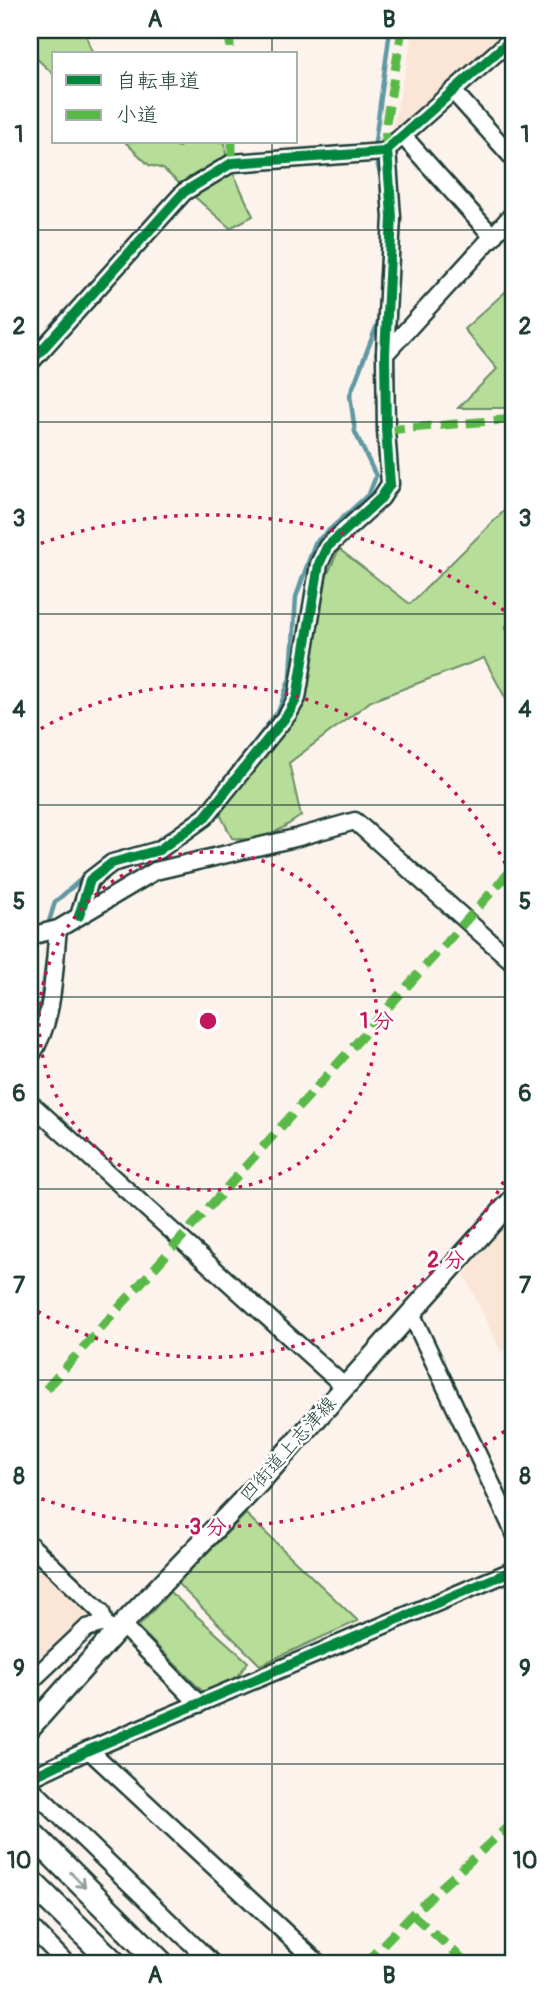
<svg xmlns="http://www.w3.org/2000/svg" width="544" height="1994" font-family="Pangolin,'Klee One',sans-serif">
<style>
.built{fill:#fbe5d7}
.green{fill:#b7de99;stroke:#6b8e66;stroke-width:2}
.lines{fill:none;stroke-linecap:round;stroke-linejoin:round}
.stream{stroke:#6099a3;stroke-width:4.5}
.minor-casing{stroke:#1f3d34;stroke-width:21}
.major-casing{stroke:#1f3d34;stroke-width:24}
.highway-casing{stroke:#1f3d34;stroke-width:28}
.minor{stroke:#fff;stroke-width:16}
.major{stroke:#fff;stroke-width:19}
.highway{stroke:#fff;stroke-width:23}
.quiet{stroke:#58b947;stroke-width:9;stroke-dasharray:18 9;stroke-linecap:butt}
.cycleway-casing{stroke:#fff;stroke-width:15}
.cycleway{stroke:#00873e;stroke-width:10}
.oneway{stroke:#8f9e9a}
.grid{fill:none;stroke:#1f3d34;stroke-width:2;stroke-opacity:0.55}
.ring{fill:none;stroke:#c2185b;stroke-width:3.5;stroke-dasharray:3.5 7}
.labels{text-anchor:middle;dominant-baseline:central;stroke-width:5;stroke-linejoin:round;paint-order:stroke}
.street-label{font-size:19px;fill:#1f3d34;stroke:#fff}
.centre{fill:#c2185b;stroke:#fff;stroke-width:3.5}
.ring-label{font-size:21px;text-anchor:middle;font-weight:bold;fill:#c2185b;stroke:#fff;stroke-width:5;stroke-linejoin:round;paint-order:stroke}
.neatline{fill:none;stroke:#1f3d34;stroke-width:2.5}
.grid-label{font-size:23px;text-anchor:middle;font-weight:bold;fill:#1f3d34}
</style>
<rect width="100%" height="100%" fill="#fdf3ed"/>
<filter id="ink" filterUnits="userSpaceOnUse"><feTurbulence type="fractalNoise" baseFrequency=".0143" numOctaves="2"/><feDisplacementMap in="SourceGraphic" scale="14" xChannelSelector="R" yChannelSelector="G"/><feConvolveMatrix kernelMatrix="1 2 1 2 8 2 1 2 1" color-interpolation-filters="sRGB"/></filter>
<g filter="url(#ink)">
<!-- built -->
<g class="built">
<polygon points="414,30 514,30 390,139"/>
<polygon points="505,1225 514,1248 514,1347 501,1352 464,1274"/>
<polygon points="30,1553 95,1614 77,1626 30,1667"/>
</g>
<!-- green -->
<g class="green">
<polygon points="30,30 84,30 93,54 54,54 54,75 30,52"/>
<polygon points="125,142 164,142 179,147 184,142 225,142 226,157 253,216 230,228 163,169 149,165"/>
<polygon points="514,284 514,408 458,408 497,369 464,329"/>
<path d="M514 501V612L505 628 514 637V714L484 658 371 701 289 763 301 816C276 832 263 844 232 838L219 812 303 707 312 608 339 549 410 604Z"/>
<polygon points="246,1514 358,1621 260,1665 177,1583"/>
<polygon points="170,1592 248,1662 233,1683 205,1694 138,1627"/>
</g>
<g class="lines">
<!-- stream -->
<g class="stream">
<polyline points="374,149 390,30"/>
<polyline points="376,158 382,183"/>
<polyline points="380,291 383,247"/>
<polyline points="240,761 279,710 291,675 296,597 315,543 369,494 376,476 355,432 350,395 380,317"/>
<polyline points="149,846 191,818"/>
<polyline points="47,928 55,902 86,875"/>
<polyline points="30,1037 38,1024 47,960"/>
</g>
<!-- minor casing -->
<g class="minor-casing">
<g id="minor">
<polyline points="453,91 514,159"/>
<polyline points="403,136 493,237"/>
<polyline points="385,354 514,213"/>
<polyline points="30,363 184,192 232,163 384,152 514,37"/>
<polyline points="79,916 90,880 112,863 159,850 205,817 288,714 297,698 319,564 327,547 381,498 390,484 386,430 385,354 392,217 387,150"/>
<polyline points="30,936 58,929 155,871 295,838 355,821 514,963"/>
<path d="M30 1057C55 1020 53 973 58 929"/>
<polyline points="30,1103 345,1387"/>
<polyline points="411,1313 514,1532"/>
<polyline points="30,1545 101,1612 104,1623"/>
<polyline points="122,1625 199,1704"/>
<polyline points="30,1682 87,1628 104,1623 115,1632"/>
<polyline points="89,1750 319,1964"/>
<polyline points="30,1778 89,1750 514,1570"/>
<polyline points="30,1787 213,1964"/>
<polyline points="30,1926 67,1964"/>
</g>
</g>
<!-- major casing -->
<g class="major-casing">
<polyline id="major" points="30,1728 122,1625 258,1484 514,1198"/>
</g>
<!-- highway casing -->
<g class="highway-casing">
<g id="highway">
<polyline points="30,1832 162,1964"/>
<polyline points="30,1881 115,1964"/>
</g>
</g>
<!-- minor -->
<use href="#minor" class="minor"/>
<!-- major -->
<use href="#major" class="major"/>
<!-- highway -->
<use href="#highway" class="highway"/>
<!-- quiet -->
<g class="quiet">
<polyline points="230,30 230,54"/>
<polyline points="232,142 232,163"/>
<polyline points="387,150 385,129 402,30"/>
<polyline points="386,430 514,419"/>
<polyline points="46,1389 514,867"/>
<polyline points="412,1914 468,1964"/>
<polyline points="364,1964 412,1914 514,1821"/>
</g>
<!-- cycleway casing -->
<g class="cycleway-casing">
<g id="cycleway">
<polyline points="30,363 184,192 232,163 384,152 514,37"/>
<polyline points="79,916 90,880 112,863 159,850 205,817 288,714 297,698 319,564 327,547 381,498 390,484 386,430 385,354 392,217 387,150"/>
<polyline points="30,1778 89,1750 514,1570"/>
</g>
</g>
<!-- cycleway -->
<use href="#cycleway" class="cycleway"/>
</g>
<!-- one-way arrows -->
<defs><path id="oneway-shaft" d="M-6 0H5M1.5-3L5.5 0L1.5 3" fill="none" stroke-width="1.6" stroke-linecap="round" stroke-linejoin="round" transform="scale(1.75)"/></defs>
<use class="oneway" href="#oneway-shaft" transform="translate(78 1880) rotate(45)"/>
</g>
<!-- grid -->
<path class="grid" d="M272 30V54M272 142V1964M30 230H514M30 422H514M30 614H514M30 805H514M30 997H514M30 1189H514M30 1380H514M30 1572H514M30 1764H514"/>
<!-- distance rings -->
<g class="ring">
<circle cx="208" cy="1021" r="169"/>
<path d="M513 1163A337 337 0 0 1 32 1308M32 734A337 337 0 0 1 513 879"/>
<path d="M513 1425A506 506 0 0 1 31 1495M31 547A506 506 0 0 1 513 617"/>
</g>
<g class="labels">
<!-- street labels -->
<g class="street-label">
<text transform="translate(288 1449) rotate(-48)">四街道上志津線</text>
</g>
</g>
<circle cx="208" cy="1021" r="10" class="centre"/>
<g class="ring-label">
<text x="377" y="1028">1 分</text>
<text x="446" y="1267">2 分</text>
<text x="208" y="1534">3 分</text>
</g>
<!-- margin -->
<rect width="544" height="1994" fill="none" stroke="#fff" stroke-width="77"/>
<!-- legend -->
<rect x="52" y="52" width="245" height="91" fill="#ffffff" stroke="#a5b1ae" stroke-width="2"/>
<rect x="66" y="75" width="35" height="10" fill="#00873e" stroke="#a5b1ae" stroke-width="2"/>
<text x="116" y="88" font-size="21" fill="#1f3d34">自転車道</text>
<rect x="66" y="110" width="35" height="10" fill="#58b947" stroke="#a5b1ae" stroke-width="2"/>
<text x="116" y="122" font-size="21" fill="#1f3d34">小道</text>
<rect x="38" y="38" width="467" height="1917" class="neatline"/>
<g class="grid-label">
<text x="155" y="27">A</text>
<text x="389" y="27">B</text>
<text x="19" y="142">1</text>
<text x="525" y="142">1</text>
<text x="19" y="334">2</text>
<text x="525" y="334">2</text>
<text x="19" y="526">3</text>
<text x="525" y="526">3</text>
<text x="19" y="717">4</text>
<text x="525" y="717">4</text>
<text x="19" y="909">5</text>
<text x="525" y="909">5</text>
<text x="19" y="1101">6</text>
<text x="525" y="1101">6</text>
<text x="19" y="1293">7</text>
<text x="525" y="1293">7</text>
<text x="19" y="1484">8</text>
<text x="525" y="1484">8</text>
<text x="19" y="1676">9</text>
<text x="525" y="1676">9</text>
<text x="19" y="1868">10</text>
<text x="525" y="1868">10</text>
<text x="155" y="1983">A</text>
<text x="389" y="1983">B</text>
</g>
</svg>
